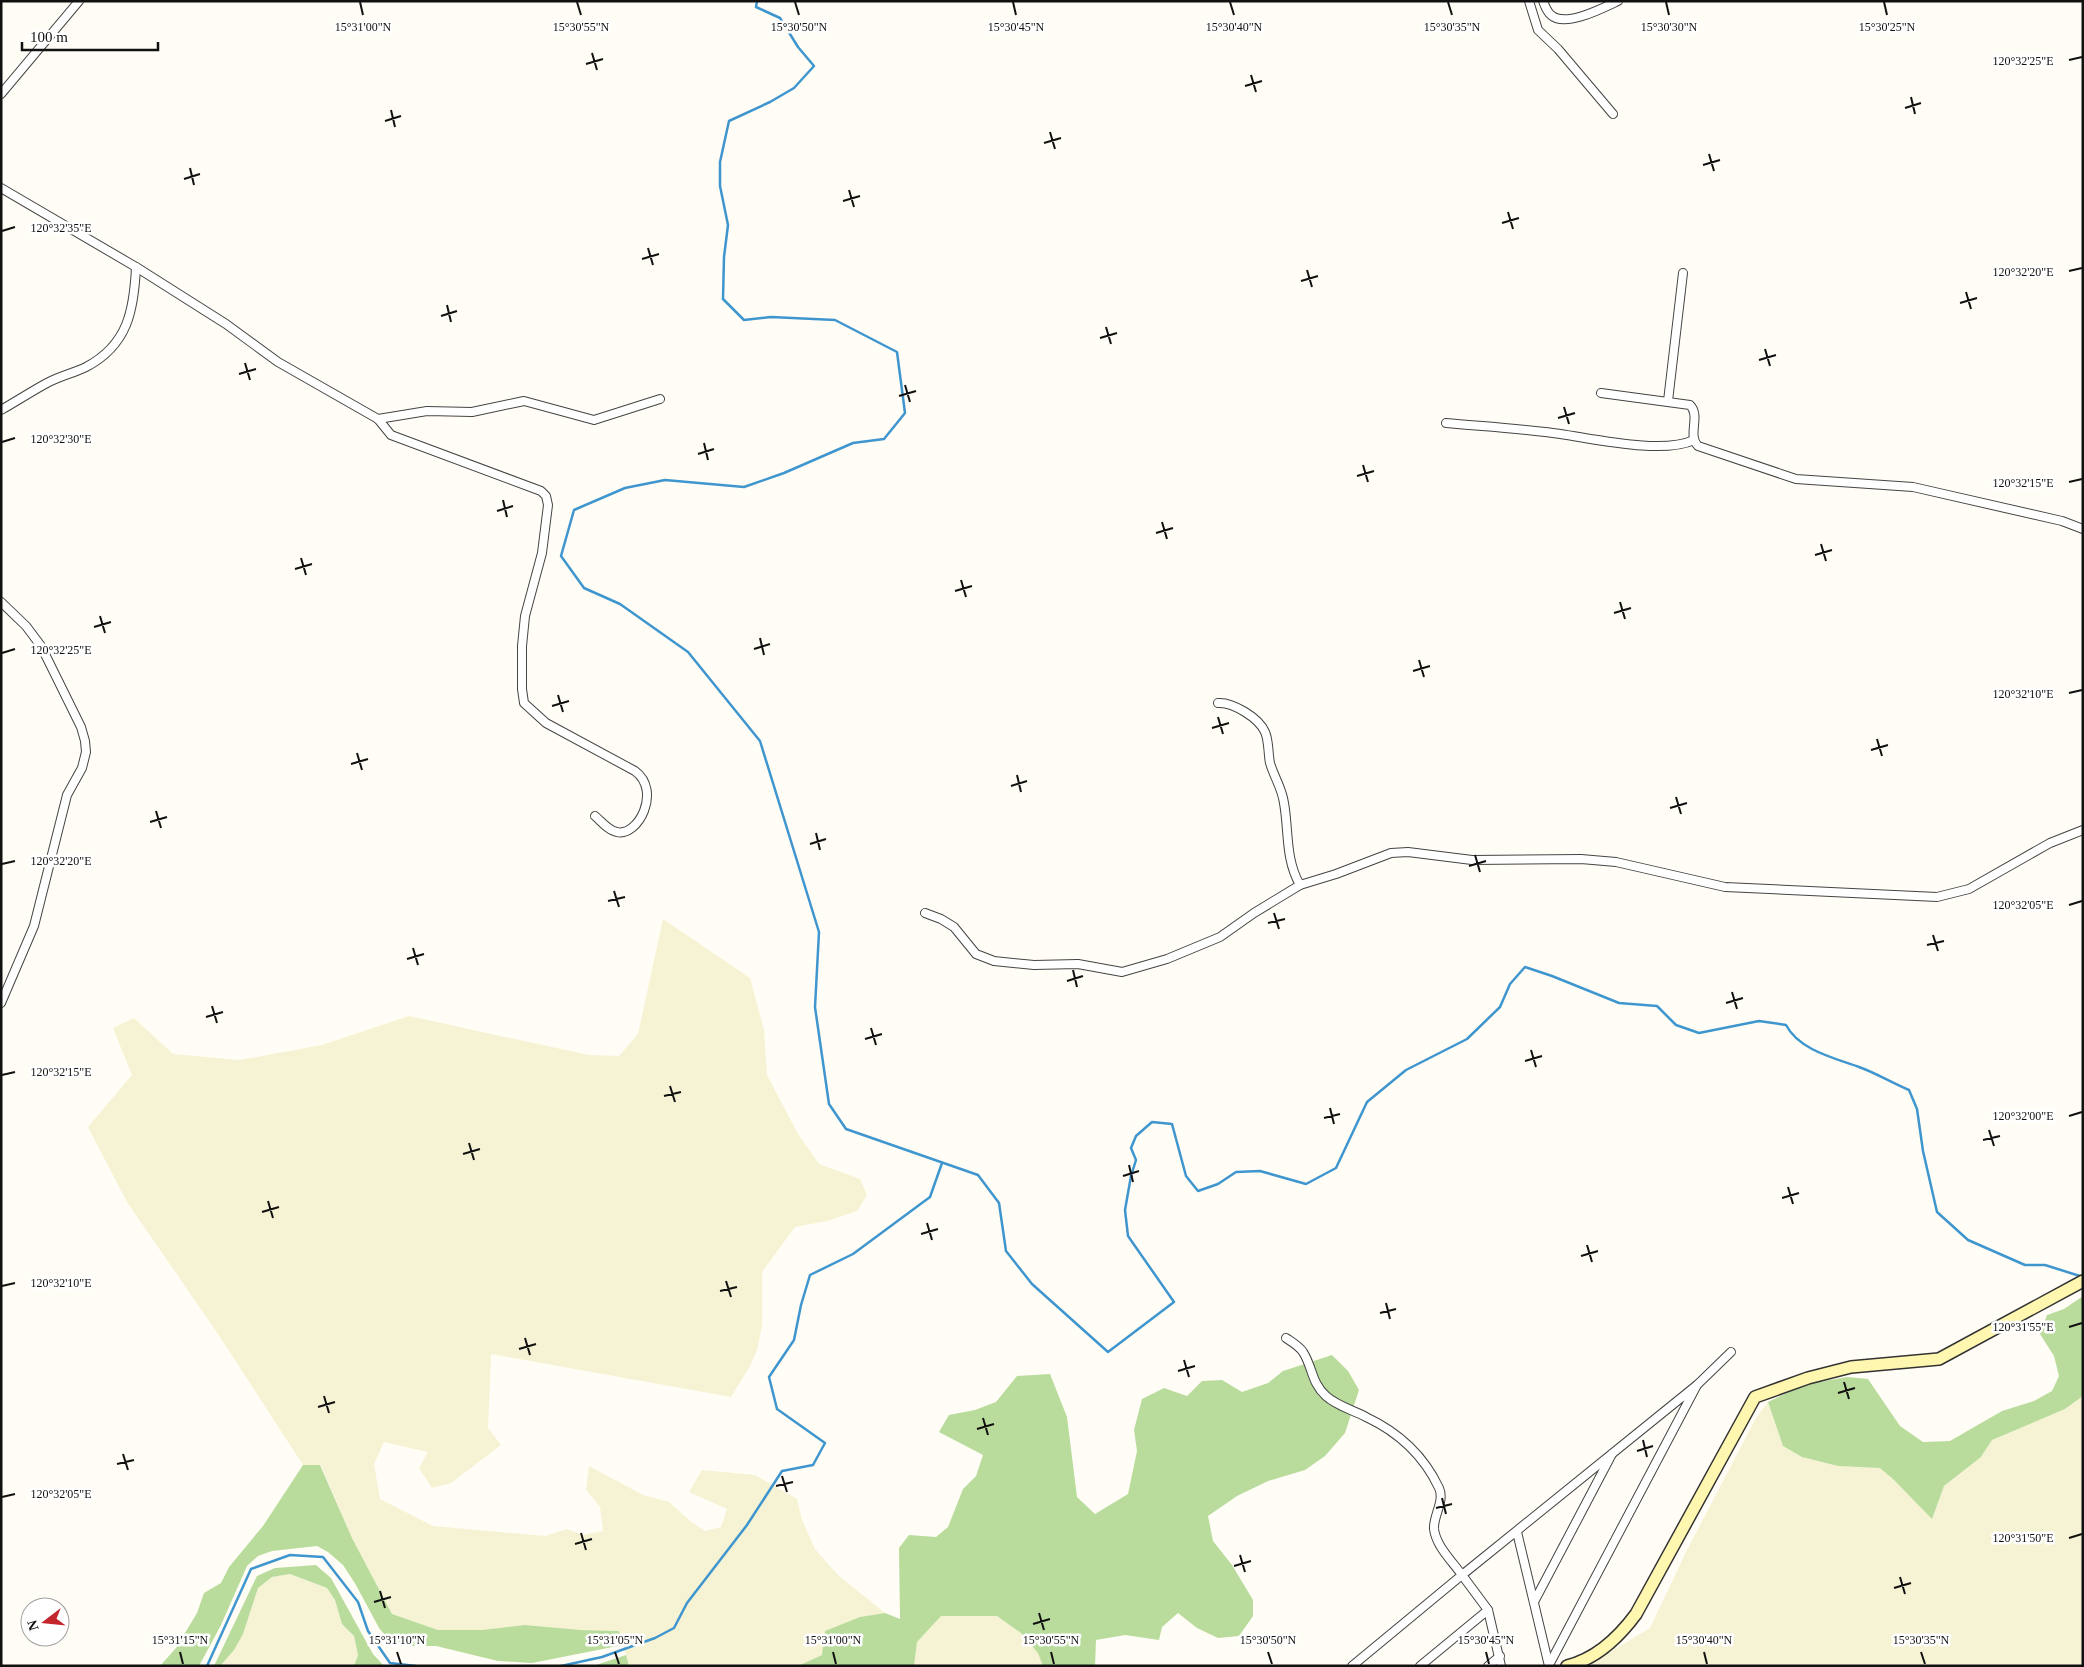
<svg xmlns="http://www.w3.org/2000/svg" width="2084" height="1667" font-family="Georgia,serif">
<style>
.farmland{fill:#f6f3d4}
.forest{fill:#b9dc9c}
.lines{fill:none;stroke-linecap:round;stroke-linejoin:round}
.stream{stroke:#3f96cf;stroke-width:2.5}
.street-casing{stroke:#444;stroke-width:10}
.secondary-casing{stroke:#333;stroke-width:14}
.street{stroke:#fff;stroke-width:8}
.secondary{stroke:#fff6b0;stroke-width:11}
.ticks{fill:none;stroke:#111;stroke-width:2}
.ticks-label{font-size:12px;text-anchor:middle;fill:#111;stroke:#fff;stroke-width:5;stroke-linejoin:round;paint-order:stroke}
</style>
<rect width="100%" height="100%" fill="#fffdf5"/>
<!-- farmland -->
<g class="farmland">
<polygon points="663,919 750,978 764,1030 767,1075 798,1134 819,1164 860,1179 867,1195 857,1211 827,1221 795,1227 762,1272 762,1326 757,1350 750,1366 731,1397 491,1354 488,1428 501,1445 451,1483 432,1488 419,1468 428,1452 384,1442 374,1464 380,1499 433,1526 545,1536 567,1529 583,1535 603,1531 600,1507 586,1490 589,1466 643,1495 669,1502 689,1520 705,1531 721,1527 727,1509 689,1492 702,1470 755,1475 797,1499 802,1520 815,1549 838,1575 885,1613 860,1617 822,1655 798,1666 629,1666 619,1631 581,1630 525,1625 482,1630 438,1630 392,1614 352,1538 321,1465 303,1465 220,1337 127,1202 88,1127 132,1075 113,1028 134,1018 173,1054 240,1060 322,1045 409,1016 589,1055 619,1056 638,1034"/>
<polygon points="2083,1396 2083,1666 1587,1666 1650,1628 1686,1552 1756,1418 1768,1402 1783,1446 1802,1457 1838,1466 1880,1468 1894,1480 1932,1518 1944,1486 1981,1457 1992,1440 2065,1409"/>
<polygon points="290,1574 327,1588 335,1600 342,1624 354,1636 358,1655 354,1666 220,1666 243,1634 258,1588 272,1577"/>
<polygon points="940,1616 997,1616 1021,1633 1039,1653 1043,1666 914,1666 917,1642"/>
</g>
<!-- forest -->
<g class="forest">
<polygon points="2083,1296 2083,1396 2065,1409 1992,1440 1981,1457 1944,1486 1932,1519 1894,1480 1880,1468 1838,1466 1802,1457 1783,1446 1768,1402 1803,1385 1847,1377 1868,1379 1900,1426 1923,1442 1950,1441 2002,1411 2034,1401 2052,1391 2059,1376 2054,1356 2040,1334 2047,1315 2064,1309"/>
<polygon points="1332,1355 1348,1371 1359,1390 1345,1433 1325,1456 1305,1470 1268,1481 1237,1496 1208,1516 1213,1541 1232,1565 1253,1600 1253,1616 1239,1636 1218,1638 1197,1628 1178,1613 1162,1627 1159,1640 1125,1635 1096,1640 1095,1666 1043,1666 1038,1653 1021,1633 997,1616 941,1616 917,1642 914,1666 798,1666 822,1655 825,1631 860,1617 885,1613 900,1619 899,1548 909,1535 936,1537 948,1527 963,1489 976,1476 983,1455 939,1432 949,1415 975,1410 996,1402 1017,1376 1050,1374 1067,1417 1077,1497 1095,1514 1128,1494 1137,1451 1134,1430 1142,1399 1164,1388 1187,1396 1202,1381 1222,1380 1242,1392 1268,1383 1283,1371"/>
<polygon points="303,1465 320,1465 352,1538 392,1614 438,1630 482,1630 525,1625 581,1630 619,1631 623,1645 532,1663 498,1661 436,1646 414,1646 390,1641 379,1628 356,1585 343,1565 328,1552 317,1546 272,1551 258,1556 247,1566 221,1625 199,1666 160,1666 176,1648 197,1613 204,1593 221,1583 229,1567 263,1526"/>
<polygon points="316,1565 331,1578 373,1654 384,1666 354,1666 358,1655 354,1636 342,1624 335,1600 327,1588 290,1574 272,1577 258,1588 243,1634 234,1650 220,1666 214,1666 257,1576 275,1568"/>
<polygon points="626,1655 629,1666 593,1666"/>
</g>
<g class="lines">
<!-- stream -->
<g class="stream">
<path d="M757 1 756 7 780 18 798 47 814 66 794 88 770 102 729 121 720 162V186L728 225 724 257 723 299 744 320 771 317 835 320 897 352 905 413 884 439 853 443 784 473 744 487 665 480 625 488 574 510 561 556 584 588 620 604 688 652 760 741 819 932 815 1007 829 1104 846 1129 978 1175 999 1203 1006 1251 1032 1284 1108 1352 1174 1302 1128 1236 1125 1210 1131 1176 1136 1160 1131 1148 1136 1136 1152 1122 1172 1124 1186 1176 1198 1191 1218 1184 1236 1172 1260 1171 1306 1184 1336 1168 1367 1102 1406 1070 1467 1039 1500 1007 1510 984 1525 967 1552 976 1619 1003 1657 1006 1676 1025 1699 1033 1759 1021 1786 1025C1799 1050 1834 1058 1859 1067 1876 1073 1892 1083 1909 1090L1917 1109 1923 1151 1937 1212 1968 1240 2025 1265H2045L2083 1277"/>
<polyline points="207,1666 251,1569 290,1555 323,1557 358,1602 368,1631 390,1663 416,1666"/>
<polyline points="561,1666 602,1657 655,1638 674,1628 687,1603 747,1525 782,1471 813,1465 825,1443 777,1409 769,1377 794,1340 801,1305 810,1275 853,1254 930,1197 942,1163"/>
</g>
<!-- street casing -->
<g class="street-casing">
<g id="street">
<polyline points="1529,1 1538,30 1558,49 1613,114"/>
<path d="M1543 1C1545 6 1547 12 1551 15 1565 28 1603 8 1618 1"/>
<polyline points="1,94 79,1"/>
<path d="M1 188 136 267 226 324 278 362 378 419 391 435 541 491 546 496 548 505 542 553 525 616 522 646V689L524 703 546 723 635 771C662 791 638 837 617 832 609 831 601 821 595 816"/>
<path d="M1601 393 1690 405C1701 416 1687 435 1698 446L1796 479 1913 487 2062 521 2083 529"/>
<polyline points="1668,401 1683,273"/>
<path d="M1 410C17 401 32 391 47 383 60 376 74 373 86 367 128 345 134 310 136 267"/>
<polyline points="378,419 427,411 472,412 524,401 594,420 660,399"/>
<path d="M1446 423C1479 426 1512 428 1545 432 1584 436 1659 456 1694 440"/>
<polyline points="1,602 26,626 41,646 81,727 85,741 86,752 82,768 67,795 34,926 1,1003"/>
<path d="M1218 703C1233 702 1259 718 1265 732 1269 741 1268 753 1270 763 1274 777 1282 788 1284 803 1289 831 1285 859 1300 885"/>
<polyline points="925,913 941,919 954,927 976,954 994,961 1034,965 1078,964 1122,972 1167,959 1220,937 1254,913 1300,885 1336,874 1391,853 1408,852 1472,860 1581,859 1616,862 1725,887 1937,897 1969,889 2050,843 2083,830"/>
<path d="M1286 1338C1292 1342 1299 1346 1303 1352 1313 1368 1311 1382 1326 1396 1337 1406 1353 1410 1366 1417 1398 1432 1424 1456 1439 1488 1445 1501 1433 1516 1434 1529 1436 1546 1452 1561 1462 1575L1352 1666"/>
<polyline points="1697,1385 1731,1352"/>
<polyline points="1517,1532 1549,1666"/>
<polyline points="1534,1602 1612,1454"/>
<polyline points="1420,1666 1488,1610"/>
<polyline points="1488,1666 1500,1656"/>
<polyline points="1501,1666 1488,1610 1462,1575 1697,1385 1549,1665"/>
</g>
</g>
<!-- secondary casing -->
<g class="secondary-casing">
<path id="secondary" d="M1567 1666C1596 1659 1619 1637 1636 1614L1755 1397 1808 1378 1851 1367 1939 1359 2083 1281"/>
</g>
<!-- street -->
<use href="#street" class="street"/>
<!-- secondary -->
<use href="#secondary" class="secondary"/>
</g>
<!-- ticks -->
<path class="ticks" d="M360 2 363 15M577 2 581 15M795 2 799 15M1013 2 1016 15M1230 2 1234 15M1448 2 1452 15M1666 2 1669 15M1884 2 1887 15M592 53 597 70M2069 60 2082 57M586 64 603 59M1251 75 1256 92M1245 86 1262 81M1911 97 1915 114M1905 108 1921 103M391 110 395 127M385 121 401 116M1050 132 1055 149M1044 143 1061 138M1709 154 1714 171M1703 165 1720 160M190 168 194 185M184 179 200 174M849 190 854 207M843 201 860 196M1508 212 1513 229M1502 223 1519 218M2 231 15 227M648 248 653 265M642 259 659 254M1307 270 1312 287M2069 271 2082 268M1301 281 1318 276M1966 292 1971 309M1960 303 1977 298M447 305 451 322M441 316 457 311M1106 327 1111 344M1100 338 1117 333M1765 349 1770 366M1759 360 1776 355M245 363 250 380M239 374 256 369M905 385 910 402M899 396 916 391M1564 407 1569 424M1558 418 1575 413M2 442 15 438M704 443 708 460M698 454 714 449M1363 465 1368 482M1357 476 1374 471M2069 482 2082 479M503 500 507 517M497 511 513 506M1162 522 1167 539M1156 533 1173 528M1821 544 1826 561M1815 555 1832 550M301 558 306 575M295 569 312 564M961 580 966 597M955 591 972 586M1620 602 1625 619M1614 613 1631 608M100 616 105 633M94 627 111 622M760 638 764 655M754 649 770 644M2 653 15 649M1419 660 1424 677M1413 671 1430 666M2069 693 2082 690M558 695 563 712M552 706 569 701M1218 717 1223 734M1212 728 1229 723M1877 739 1882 756M1871 750 1888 745M357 753 362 770M351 764 368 759M1017 775 1021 792M1011 786 1027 781M1676 797 1681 814M1670 808 1687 803M156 811 161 828M150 822 167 817M816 833 820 850M810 844 826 839M1475 855 1480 872M2 864 15 861M1469 866 1486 861M614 891 619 907M608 901 625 897M2069 905 2082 901M1274 913 1279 929M1268 923 1285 919M1933 935 1938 951M1927 945 1944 941M413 948 418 965M407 959 424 954M1073 970 1077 987M1067 981 1083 976M1732 992 1737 1009M1726 1003 1743 998M212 1006 217 1023M206 1017 223 1012M871 1028 876 1045M865 1039 882 1034M1531 1050 1536 1067M1525 1061 1542 1056M2 1075 15 1072M670 1086 675 1102M664 1096 681 1092M1330 1108 1334 1124M2069 1116 2082 1112M1324 1118 1340 1114M1989 1130 1994 1146M1983 1140 2000 1136M469 1143 474 1160M463 1154 480 1149M1129 1165 1133 1182M1123 1176 1139 1171M1788 1187 1793 1204M1782 1198 1799 1193M268 1201 273 1218M262 1212 279 1207M927 1223 932 1240M921 1234 938 1229M1587 1245 1592 1262M1581 1256 1598 1251M726 1281 731 1297M2 1286 15 1283M720 1291 737 1287M1386 1303 1390 1319M1380 1313 1396 1309M2069 1327 2082 1323M525 1338 530 1355M519 1349 536 1344M1184 1360 1189 1377M1178 1371 1195 1366M1844 1382 1849 1399M1838 1393 1855 1388M324 1396 329 1413M318 1407 335 1402M983 1418 988 1435M977 1429 994 1424M1643 1440 1647 1457M1637 1451 1653 1446M123 1454 128 1470M117 1464 134 1460M782 1476 787 1492M776 1486 793 1482M2 1497 15 1494M1442 1498 1446 1514M1436 1508 1452 1504M581 1533 586 1550M2069 1538 2082 1534M575 1544 592 1539M1240 1555 1245 1572M1234 1566 1251 1561M1900 1577 1905 1594M1894 1588 1911 1583M380 1591 385 1608M374 1602 391 1597M1039 1613 1044 1630M1033 1624 1050 1619M180 1652 183 1664M397 1652 401 1664M615 1652 619 1664M833 1652 836 1664M1051 1652 1054 1664M1268 1652 1272 1664M1486 1652 1489 1664M1704 1652 1707 1664M1921 1652 1925 1664"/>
<g class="ticks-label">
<text x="363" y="31">15°31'00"N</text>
<text x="581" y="31">15°30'55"N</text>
<text x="799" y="31">15°30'50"N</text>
<text x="1016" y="31">15°30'45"N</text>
<text x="1234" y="31">15°30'40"N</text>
<text x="1452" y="31">15°30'35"N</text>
<text x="1669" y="31">15°30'30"N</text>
<text x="1887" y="31">15°30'25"N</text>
<text x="2023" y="65">120°32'25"E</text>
<text x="61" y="232">120°32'35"E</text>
<text x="2023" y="276">120°32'20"E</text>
<text x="61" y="443">120°32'30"E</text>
<text x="2023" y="487">120°32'15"E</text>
<text x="61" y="654">120°32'25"E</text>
<text x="2023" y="698">120°32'10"E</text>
<text x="61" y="865">120°32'20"E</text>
<text x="2023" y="909">120°32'05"E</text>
<text x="61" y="1076">120°32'15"E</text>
<text x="2023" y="1120">120°32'00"E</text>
<text x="61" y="1287">120°32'10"E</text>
<text x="2023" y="1331">120°31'55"E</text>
<text x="61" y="1498">120°32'05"E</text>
<text x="2023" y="1542">120°31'50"E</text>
<text x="180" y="1644">15°31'15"N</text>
<text x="397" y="1644">15°31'10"N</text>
<text x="615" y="1644">15°31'05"N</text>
<text x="833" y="1644">15°31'00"N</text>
<text x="1051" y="1644">15°30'55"N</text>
<text x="1268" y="1644">15°30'50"N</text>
<text x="1486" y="1644">15°30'45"N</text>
<text x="1704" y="1644">15°30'40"N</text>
<text x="1921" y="1644">15°30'35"N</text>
</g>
<!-- border -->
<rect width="2084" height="1667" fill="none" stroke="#111111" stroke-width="5"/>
<!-- north arrow -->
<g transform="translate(45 1622) rotate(254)"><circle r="24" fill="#ffffff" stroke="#a0a0a0"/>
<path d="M0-4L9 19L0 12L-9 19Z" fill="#c4262e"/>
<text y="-8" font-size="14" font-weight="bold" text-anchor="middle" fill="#111111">N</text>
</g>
<!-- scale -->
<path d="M22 42v8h136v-8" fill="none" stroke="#111111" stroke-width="2.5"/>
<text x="30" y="42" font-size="15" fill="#111111" stroke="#ffffff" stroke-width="4" paint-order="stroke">100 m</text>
</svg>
